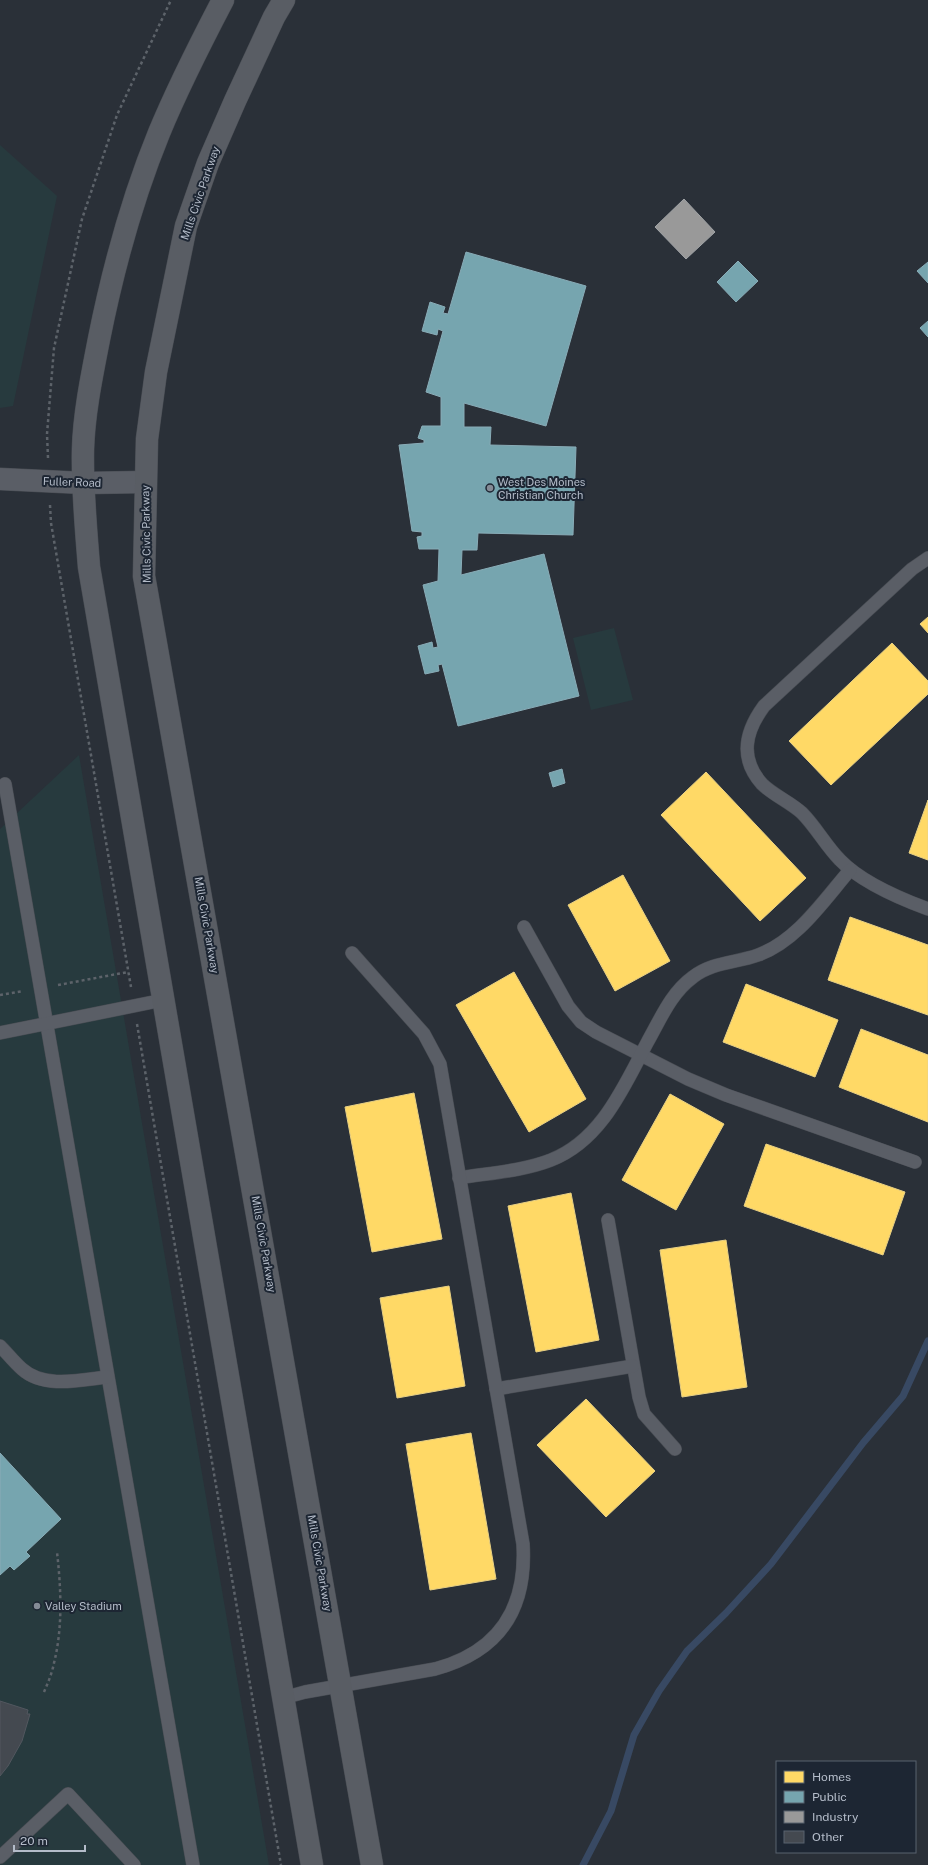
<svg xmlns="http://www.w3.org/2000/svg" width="928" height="1865" font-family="'Public Sans',sans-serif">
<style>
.green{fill:#273a3e}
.homes{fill:#ffd966;stroke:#e8d084}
.public{fill:#76a5af;stroke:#89acb7}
.industry{fill:#999;stroke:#a1a4a7}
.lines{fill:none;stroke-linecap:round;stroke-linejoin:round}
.stream{stroke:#384963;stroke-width:7}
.building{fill:#444950;stroke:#52575f}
.service-casing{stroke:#484c53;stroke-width:14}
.tertiary-casing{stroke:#484c53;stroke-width:23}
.secondary-casing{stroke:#484c53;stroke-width:23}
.path{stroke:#5d636a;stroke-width:2.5;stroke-dasharray:3 3;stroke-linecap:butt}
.service{stroke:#5a5e66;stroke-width:13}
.tertiary{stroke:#5a5e66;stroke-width:22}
.secondary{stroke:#595d64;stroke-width:22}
.poi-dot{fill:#848b96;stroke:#1d2633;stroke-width:1.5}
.labels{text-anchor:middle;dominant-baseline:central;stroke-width:4;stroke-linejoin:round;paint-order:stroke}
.street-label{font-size:11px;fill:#b4bcc9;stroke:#1d2633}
.poi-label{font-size:11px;fill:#b4bcc9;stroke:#1d2633;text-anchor:start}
</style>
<rect width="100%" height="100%" fill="#2a3038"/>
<!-- green -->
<g class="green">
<polygon points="0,145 57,196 13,406 0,408"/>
<polygon points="614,628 633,700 591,710 573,638"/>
<polygon points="79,755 269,1865 0,1865 0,829"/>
</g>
<!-- homes -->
<g class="homes">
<polygon points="928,617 928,633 920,624"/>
<polygon points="892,643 928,681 928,694 831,785 789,741"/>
<polygon points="706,772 806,878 760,921 661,815"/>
<polygon points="928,800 928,860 909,853"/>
<polygon points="623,875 670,961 615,991 568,905"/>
<polygon points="850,917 928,945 928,1015 828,980"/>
<polygon points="514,972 586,1099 529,1132 456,1005"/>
<polygon points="746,984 838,1020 815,1077 723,1042"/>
<polygon points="861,1029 928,1055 928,1122 839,1087"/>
<polygon points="414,1093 442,1239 372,1252 345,1107"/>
<polygon points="670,1094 724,1124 676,1210 622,1180"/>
<polygon points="766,1144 905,1192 883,1255 744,1206"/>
<polygon points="571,1193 599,1340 536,1352 508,1206"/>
<polygon points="726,1240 747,1387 682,1397 660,1250"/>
<polygon points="449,1286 465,1386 397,1398 380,1298"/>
<polygon points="586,1399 655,1471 606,1517 537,1445"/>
<polygon points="471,1433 496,1579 430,1590 406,1444"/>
</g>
<!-- public -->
<g class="public">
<polygon points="466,252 586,286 546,426 464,403 464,427 491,427 490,445 576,447 573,535 478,533 477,550 462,550 461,575 544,554 579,696 458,726 442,664 438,665 439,671 425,674 418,646 432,642 433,648 438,647 423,585 438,581 439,549 419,549 417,537 422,536 422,532 412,531 399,445 424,443 424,440 418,438 422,426 441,426 441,397 426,392 443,331 438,329 437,335 422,331 430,302 445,307 443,313 448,314"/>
<polygon points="738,261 758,281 736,302 717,282"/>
<polygon points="928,262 928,283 917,271"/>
<polygon points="928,321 928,337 920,328"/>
<polygon points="562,769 565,783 553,787 549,773"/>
<polygon points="0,1453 61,1519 26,1552 30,1556 14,1570 10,1566 0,1575"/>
</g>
<!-- industry -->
<polygon class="industry" points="684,199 715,232 686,259 655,227"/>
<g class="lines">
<!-- stream -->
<polyline class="stream" points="583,1865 611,1811 634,1735 659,1691 687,1651 726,1613 771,1564 863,1443 903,1396 928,1341"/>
</g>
<!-- building -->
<polygon class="building" points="0,1701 28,1710 27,1714 30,1714 22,1741 8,1766 0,1776"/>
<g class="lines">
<!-- service casing -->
<g class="service-casing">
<g id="service">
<path d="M928 558 912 569 764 706C745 732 739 758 762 784 773 795 790 802 802 813 816 827 826 846 840 860 860 881 901 899 928 909"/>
<polyline points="5,784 193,1865"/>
<polyline points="524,927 568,1006 581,1022 596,1032 688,1079 726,1095 915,1162"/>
<polyline points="0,1033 163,1000"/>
<path d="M459 1178C489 1173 523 1171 551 1160 602 1140 624 1086 648 1041 661 1018 671 993 693 977 712 962 736 963 758 955 797 941 824 900 850 870"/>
<polyline points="608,1220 639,1397 644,1414 675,1449"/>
<path d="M0 1346C7 1353 14 1362 22 1369 44 1389 81 1380 107 1377"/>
<polyline points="496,1389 633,1366"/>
<path d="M283 1698 305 1692 435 1669C498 1652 527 1610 523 1544L440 1064 424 1034 352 953"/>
<polyline points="0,1857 68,1794 134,1865"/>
</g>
</g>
<!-- tertiary casing -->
<g class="tertiary-casing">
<polyline id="tertiary" points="0,479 84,483 145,482"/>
</g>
<!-- secondary casing -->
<g class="secondary-casing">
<g id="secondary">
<path d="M223 0C200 44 178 87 159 133 132 199 113 269 99 339 92 375 84 413 83 449 82 488 86 528 89 567L312 1865"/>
<polyline points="284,0 274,17 235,101 208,163 186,226 156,372 147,439 144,576 372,1865"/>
</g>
</g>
<!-- path -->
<g class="path">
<polyline points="48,458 47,434 54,348 82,219 117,115 171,0"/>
<polyline points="50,505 51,523 131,987"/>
<polyline points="58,985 128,972"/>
<polyline points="0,995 23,991"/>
<polyline points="137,1024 281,1865"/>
<path d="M44 1692C48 1683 52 1673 54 1663 63 1627 61 1588 57 1552"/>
</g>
<!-- service -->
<use href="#service" class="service"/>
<!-- tertiary -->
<use href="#tertiary" class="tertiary"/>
<!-- secondary -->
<use href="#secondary" class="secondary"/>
</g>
<!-- markers -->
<g class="poi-dot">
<circle cx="490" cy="488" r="4"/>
<circle cx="37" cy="1606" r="4"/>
</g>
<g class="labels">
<!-- street labels -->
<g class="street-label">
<text transform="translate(200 193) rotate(-71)">Mills Civic Parkway</text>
<text transform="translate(72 482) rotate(2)">Fuller Road</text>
<text transform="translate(146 534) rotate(-91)">Mills Civic Parkway</text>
<text transform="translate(207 925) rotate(80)">Mills Civic Parkway</text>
<text transform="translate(264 1244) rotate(80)">Mills Civic Parkway</text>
<text transform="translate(320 1563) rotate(80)">Mills Civic Parkway</text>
</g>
<!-- poi labels -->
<g class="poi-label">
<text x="498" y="482">West Des Moines<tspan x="498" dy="13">Christian Church</tspan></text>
<text x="45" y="1606">Valley Stadium</text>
</g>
</g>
<!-- legend -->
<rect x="776" y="1761" width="140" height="92" fill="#1d2633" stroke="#59626f"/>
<rect x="784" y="1771" width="20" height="12" fill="#ffd966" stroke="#59626f"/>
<text x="812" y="1781" font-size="12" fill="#b4bcc9">Homes</text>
<rect x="784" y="1791" width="20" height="12" fill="#76a5af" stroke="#59626f"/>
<text x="812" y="1801" font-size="12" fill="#b4bcc9">Public</text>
<rect x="784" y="1811" width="20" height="12" fill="#999999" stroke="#59626f"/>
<text x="812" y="1821" font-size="12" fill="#b4bcc9">Industry</text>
<rect x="784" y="1831" width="20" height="12" fill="#444950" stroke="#59626f"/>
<text x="812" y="1841" font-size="12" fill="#b4bcc9">Other</text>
<!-- scale -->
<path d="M14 1845v6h71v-6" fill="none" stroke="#b4bcc9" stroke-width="2"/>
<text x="20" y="1845" font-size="12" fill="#b4bcc9" stroke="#1d2633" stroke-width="3" paint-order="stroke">20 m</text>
</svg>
